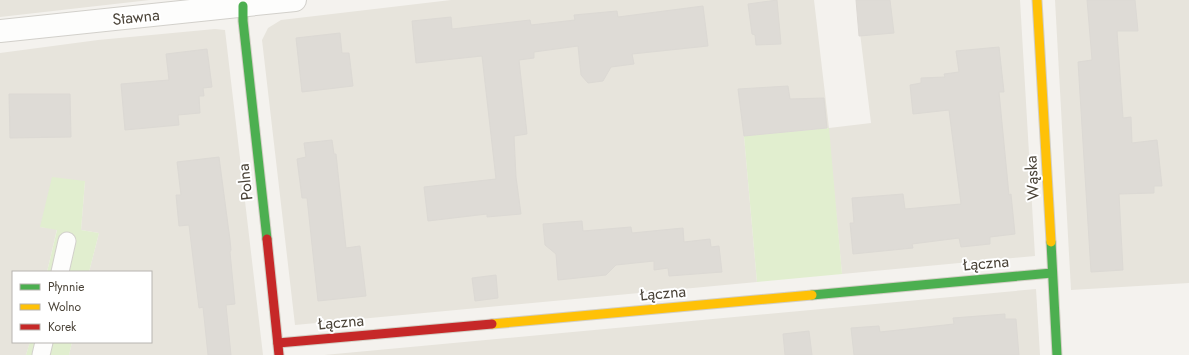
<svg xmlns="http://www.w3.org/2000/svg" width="1189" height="355" font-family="Jost,sans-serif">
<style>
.residential{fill:#e7e4dc}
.green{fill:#e1eecf}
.building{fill:#dedbd6;stroke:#dcd9d4}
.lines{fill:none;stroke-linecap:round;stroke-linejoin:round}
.lane-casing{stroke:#d2d0cb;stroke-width:19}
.street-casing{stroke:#d2d0cb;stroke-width:24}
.fast-casing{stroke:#d3cfc5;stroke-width:11}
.slow-casing{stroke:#d3cfc5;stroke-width:11}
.jam-casing{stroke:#d3cfc5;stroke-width:11}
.lane{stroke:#fdfdfc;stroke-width:17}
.street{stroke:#fdfdfc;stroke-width:22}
.fast{stroke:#4caf50;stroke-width:9}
.slow{stroke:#ffc107;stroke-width:9}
.jam{stroke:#c62828;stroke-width:9}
.labels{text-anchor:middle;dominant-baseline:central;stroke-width:4;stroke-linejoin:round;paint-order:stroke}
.street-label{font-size:16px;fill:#4b4439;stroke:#fff}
</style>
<rect width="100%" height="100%" fill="#f4f2ee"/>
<!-- residential -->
<g class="residential">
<polygon points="0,0 150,0 0,17"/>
<polygon points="451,0 814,0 829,128 871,123 856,0 1020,0 1035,256 842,274 828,128 744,136 757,282 295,325 262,40 268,28 281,20"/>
<polygon points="1055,0 1189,0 1189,283 1071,290"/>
<polygon points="215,29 225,30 263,355 69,355 72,342 151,342 151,272 89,272 99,233 81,230 85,181 40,227 57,229 47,272 13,272 13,342 30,342 26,355 0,355 0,53 98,40"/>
<polygon points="1036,289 1040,355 324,355"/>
</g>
<!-- green -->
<g class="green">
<polygon points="829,128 842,274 757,282 744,136"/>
<polygon points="52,177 85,181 81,230 99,233 89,272 47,272 57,230 40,227"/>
<polygon points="30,342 72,342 69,355 26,355"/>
</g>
<!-- building -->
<g class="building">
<polygon points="777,0 781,44 756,45 755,35 752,34 748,4"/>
<polygon points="856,0 890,0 894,33 859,36"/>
<polygon points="1087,0 1135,0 1138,31 1117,31 1123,118 1131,117 1132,143 1157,140 1162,186 1154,186 1154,193 1119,194 1123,270 1091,272 1078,62 1092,60"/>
<polygon points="703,6 708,46 632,54 634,64 611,67 603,81 588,83 581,75 578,46 534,52 534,58 519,60 527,134 514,136 516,177 521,214 487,217 487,214 428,221 424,187 496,179 482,56 416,63 412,21 451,17 452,29 530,20 531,25 575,20 574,15 617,11 618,17"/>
<polygon points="340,33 342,53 349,53 353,86 302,92 296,38"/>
<polygon points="999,47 1004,92 999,92 1009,195 1011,194 1015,234 990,237 990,244 961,247 959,238 912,244 913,248 853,254 850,223 854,223 852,198 903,194 905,209 961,204 949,110 913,114 910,85 921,83 921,78 945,77 944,74 959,72 956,51"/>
<polygon points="207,49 212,87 203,88 204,96 199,96 200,113 178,115 179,125 125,130 121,84 169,80 166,54"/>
<polygon points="788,86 790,99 824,98 827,128 744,136 738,89"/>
<polygon points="9,94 70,94 71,137 10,138"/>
<polygon points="332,140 334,154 336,154 346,248 360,246 366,296 318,301 307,198 302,198 297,159 306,157 304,143"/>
<polygon points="219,157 230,240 231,250 230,252 235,304 226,305 231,355 208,355 203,307 199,308 189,225 179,226 176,195 181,195 177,162"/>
<polygon points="582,221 583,231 631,227 632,233 683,228 684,242 710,239 711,247 719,246 722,272 669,276 668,268 654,270 654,261 616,265 606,275 558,280 556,254 545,245 543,224"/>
<polygon points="496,275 498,298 475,301 472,278"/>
<polygon points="1005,314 1005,319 1016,319 1019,355 854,355 851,328 879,326 880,332 954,324 953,318"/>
<polygon points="809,331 812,355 785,355 783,334"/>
</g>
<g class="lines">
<!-- lane casing -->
<g class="lane-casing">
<g id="lane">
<polyline points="60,272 67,241"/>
<polyline points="41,355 44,342"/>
</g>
</g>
<!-- street casing -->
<g class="street-casing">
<polyline id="street" points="0,31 295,0"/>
</g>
<!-- fast casing -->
<g class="fast-casing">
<g id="fast">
<polyline points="243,6 243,21 267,239"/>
<polyline points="1051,242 1057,355"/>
<polyline points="812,295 1052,273"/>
</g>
</g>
<!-- slow casing -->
<g class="slow-casing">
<g id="slow">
<polyline points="1037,0 1051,242"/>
<polyline points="492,324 812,295"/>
</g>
</g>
<!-- jam casing -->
<g class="jam-casing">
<g id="jam">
<polyline points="267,239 279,355"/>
<polyline points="278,343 492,324"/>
</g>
</g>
<!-- lane -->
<use href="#lane" class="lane"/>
<!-- street -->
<use href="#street" class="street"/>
<!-- fast -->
<use href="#fast" class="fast"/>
<!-- slow -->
<use href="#slow" class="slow"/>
<!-- jam -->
<use href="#jam" class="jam"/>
</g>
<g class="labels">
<!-- street labels -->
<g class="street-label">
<text transform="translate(136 17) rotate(-6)">Stawna</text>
<text transform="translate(1032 178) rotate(-93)">Wąska</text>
<text transform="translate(245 182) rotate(-96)">Polna</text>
<text transform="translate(986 263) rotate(-5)">Łączna</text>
<text transform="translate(663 293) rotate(-5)">Łączna</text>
<text transform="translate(341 322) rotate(-5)">Łączna</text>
</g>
</g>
<!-- legend -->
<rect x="12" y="271" width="140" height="72" fill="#ffffff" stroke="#b7b4b0"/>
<rect x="20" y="284" width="20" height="6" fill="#4caf50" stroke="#b7b4b0"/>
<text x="48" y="291" font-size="12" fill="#4b4439">Płynnie</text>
<rect x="20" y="304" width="20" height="6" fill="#ffc107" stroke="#b7b4b0"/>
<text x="48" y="311" font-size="12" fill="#4b4439">Wolno</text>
<rect x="20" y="324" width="20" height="6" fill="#c62828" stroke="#b7b4b0"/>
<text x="48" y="331" font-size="12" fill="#4b4439">Korek</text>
</svg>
